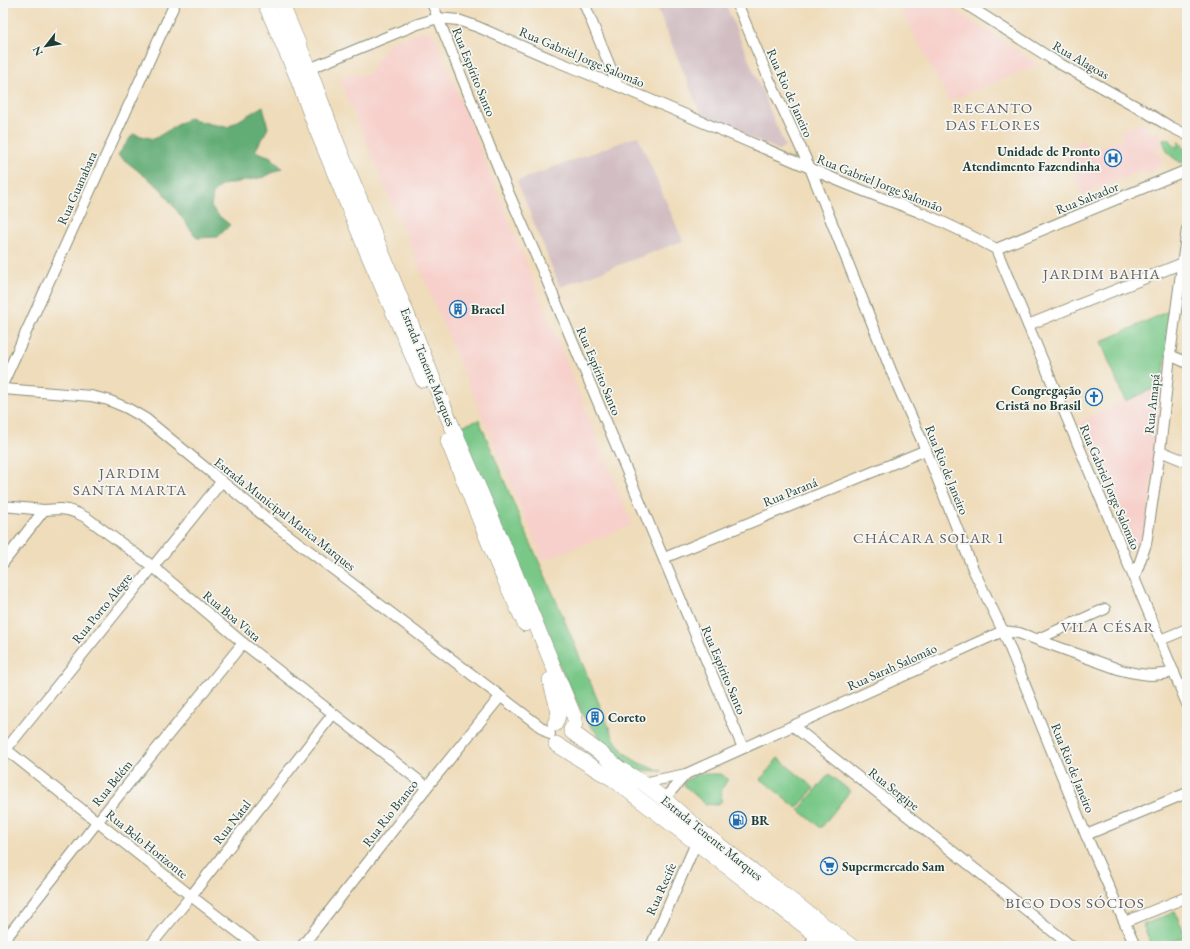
<svg xmlns="http://www.w3.org/2000/svg" width="1190" height="949" font-family="'EB Garamond',serif">
<style>
.built{fill:#f7d0cb}
.industrial{fill:#d2bec2}
.green{fill:#79c888;stroke:#4c825e}
.forest{fill:#62ac74;stroke:#407454}
.lines{fill:none;stroke-linecap:round;stroke-linejoin:round}
.street-casing{stroke:#878c77;stroke-width:12}
.primary-casing{stroke:#878c77;stroke-width:16}
.street{stroke:#fff;stroke-width:10}
.primary{stroke:#fff;stroke-width:15}
.labels{text-anchor:middle;dominant-baseline:central;stroke-width:3.5;stroke-linejoin:round;paint-order:stroke}
.street-label{font-size:13px;fill:#1f3d34;stroke:#f6f6f2}
.poi-label{font-size:13px;font-weight:bold;fill:#1f3d34;stroke:#f6f6f2;text-anchor:start}
.quarter-label{font-size:15px;letter-spacing:1px;fill:#666063;stroke:#f6f6f2}
</style>
<rect width="100%" height="100%" fill="#f6f6f2"/>
<filter id="ink" filterUnits="userSpaceOnUse"><feTurbulence type="fractalNoise" baseFrequency=".025" numOctaves="2"/><feDisplacementMap in="SourceGraphic" scale="8" xChannelSelector="R" yChannelSelector="G"/><feConvolveMatrix kernelMatrix="1 2 1 2 8 2 1 2 1" color-interpolation-filters="sRGB"/></filter>
<filter id="wash" filterUnits="userSpaceOnUse"><feTurbulence type="fractalNoise" baseFrequency=".012" numOctaves="4" result="noise"/><feDisplacementMap in="SourceGraphic" scale="16" xChannelSelector="R" yChannelSelector="G"/><feGaussianBlur stdDeviation="0.9" result="paint"/><feColorMatrix in="noise" values="0 0 0 0 0 0 0 0 0 0 0 0 0 0 0 0 0 1.4 0 .05"/><feComposite in="paint" operator="in"/></filter>
<g filter="url(#wash)">
<rect width="100%" height="100%" fill="#efdcba"/>
<!-- built -->
<g class="built">
<polygon points="898,3 944,3 1039,65 949,101"/>
<polygon points="423,31 434,34 632,525 543,560 344,90 340,80 351,74 366,76 390,43"/>
<polygon points="1145,122 1150,134 1158,133 1163,145 1156,148 1163,164 1152,169 1154,172 1145,175 1142,170 1083,195 1062,150 1084,140 1090,152 1124,137 1121,131"/>
<polygon points="1162,385 1156,451 1143,546 1138,552 1134,552 1132,550 1080,421"/>
</g>
<!-- industrial -->
<g class="industrial">
<polygon points="655,3 725,3 785,146 779,150 702,117"/>
<polygon points="638,136 683,241 560,287 517,181"/>
</g>
<!-- green -->
<g class="green">
<path d="M1170 138V142L1178 148 1179 141C1185 147 1188 157 1182 163 1169 156 1167 153 1163 140Z"/>
<polygon points="1173,309 1162,385 1125,401 1101,342"/>
<path d="M479 420 523 526 555 598 613 737C626 759 638 764 662 771L636 770 611 752 584 717 532 606 459 427Z"/>
<polygon points="778,758 814,788 797,808 761,779"/>
<polygon points="698,774 720,774 728,779 722,789 721,802 715,805 705,804 683,784 685,781"/>
<polygon points="829,774 850,791 821,828 799,810"/>
<polygon points="1175,912 1186,936 1161,946 1152,946 1143,925"/>
</g>
<!-- forest -->
<polygon class="forest" points="263,106 268,128 255,151 271,157 282,168 264,177 222,185 213,193 211,207 219,216 230,225 218,237 197,238 160,188 118,155 133,134 154,139 189,118 210,124 228,127"/>
</g>
<g filter="url(#ink)">
<g class="lines">
<!-- street casing -->
<g class="street-casing">
<g id="street">
<polyline points="432,3 506,187 548,283 743,748"/>
<polyline points="584,3 618,86"/>
<polyline points="737,3 769,79 810,168 892,373 926,450 973,569 1003,631 1086,835 1135,946"/>
<polyline points="964,3 1055,61 1146,112 1169,126 1187,135"/>
<path d="M304 71 418 24 438 18 458 20 478 27 551 59 618 86 810 168C847 186 886 199 924 214 948 224 972 236 996 249L1187 704"/>
<polyline points="996,249 1187,170"/>
<polyline points="1028,325 1183,263"/>
<polyline points="1170,355 1187,363"/>
<polyline points="3,383 175,3"/>
<polyline points="3,389 91,396 108,400 127,408 146,419 275,525 550,734"/>
<polyline points="1160,451 1187,462"/>
<polyline points="3,506 44,510 60,509 68,510 77,513 87,518 152,566 243,643 427,787"/>
<polyline points="664,558 926,450"/>
<polyline points="3,563 44,510"/>
<polyline points="1134,579 1146,544 1160,451 1170,355 1187,229"/>
<polyline points="1038,639 1105,609"/>
<polyline points="1160,640 1187,629"/>
<polyline points="793,726 980,873 1071,946"/>
<polyline points="3,747 191,896 256,946"/>
<polyline points="3,753 222,481"/>
<path d="M643 783 686 774 1003 631 1019 633 1121 670C1141 675 1154 677 1174 672"/>
<polyline points="664,799 686,774"/>
<polyline points="1086,835 1187,793"/>
<polyline points="1125,922 1187,897"/>
<polyline points="3,942 98,821 243,643"/>
<polyline points="150,946 191,896 333,714"/>
<polyline points="302,946 427,787 500,697"/>
<polyline points="651,946 696,843"/>
<polyline points="810,946 815,933"/>
</g>
</g>
<!-- primary casing -->
<g class="primary-casing">
<g id="primary">
<polyline points="265,3 296,74 316,128 368,254 423,380"/>
<polyline points="281,3 309,69 334,136 416,336 448,417 500,537 575,719 575,724 571,730"/>
<polyline points="448,441 498,565 525,624"/>
<polyline points="550,680 559,712 557,719 555,724"/>
<polyline points="572,732 603,755 620,769 643,783 664,799 703,833 851,946"/>
<polyline points="556,744 599,771 613,779 831,946"/>
</g>
</g>
<!-- street -->
<use href="#street" class="street"/>
<!-- primary -->
<use href="#primary" class="primary"/>
</g>
</g>
<!-- icons -->
<defs>
<g id="hospital-ring" transform="scale(0.9)"><circle r="9.5" fill="#f6f6f2" stroke="#1f6fb2" stroke-width="1.5"/><path d="M-5-5h3v3.5h4V-5h3V5h-3V1.5h-4V5h-3Z" fill="#1f6fb2"/></g>
<g id="building-ring" transform="scale(0.9)"><circle r="9.5" fill="#f6f6f2" stroke="#1f6fb2" stroke-width="1.5"/><path d="M-4-6H4V6H1V3H-1V6H-4ZM-2.5-4.3h1.7v1.8h-1.7ZM.8-4.3h1.7v1.8H.8ZM-2.5-1h1.7V.8h-1.7ZM.8-1h1.7V.8H.8Z" fill="#1f6fb2"/></g>
<g id="church-ring" transform="scale(0.9)"><circle r="9.5" fill="#f6f6f2" stroke="#1f6fb2" stroke-width="1.5"/><path d="M-1.2-6h2.4v3.5h3.3v2.4h-3.3V6h-2.4V-.1h-3.3v-2.4h3.3Z" fill="#1f6fb2"/></g>
<g id="fuel-ring" transform="scale(0.9)"><circle r="9.5" fill="#f6f6f2" stroke="#1f6fb2" stroke-width="1.5"/><path d="M-5.5-6h7V0h2V4h1.3V-2.5L3-4.5l.8-.8L6-3V5H2.5V1h-1V6h-7ZM-4.2-4.7v3.2H.2V-4.7Z" fill="#1f6fb2"/></g>
<g id="supermarket-ring" transform="scale(0.9)"><circle r="9.5" fill="#f6f6f2" stroke="#1f6fb2" stroke-width="1.5"/><path d="M-6-5.5h2.5l.6 2H6L4.5 2H-2.5L-4.4-4H-6ZM-1.5 3.2a1.3 1.3 0 1 0 .1 0ZM3 3.2a1.3 1.3 0 1 0 .1 0Z" fill="#1f6fb2"/></g>
</defs>
<g fill-rule="evenodd">
<use href="#hospital-ring" x="1113" y="158"/>
<use href="#building-ring" x="458" y="309"/>
<use href="#church-ring" x="1094" y="397"/>
<use href="#building-ring" x="595" y="717"/>
<use href="#fuel-ring" x="738" y="820"/>
<use href="#supermarket-ring" x="829" y="866"/>
</g>
<g class="labels">
<!-- street labels -->
<g class="street-label">
<text transform="translate(582 57) rotate(23)">Rua Gabriel Jorge Salomão</text>
<text transform="translate(1081 60) rotate(30)">Rua Alagoas</text>
<text transform="translate(474 72) rotate(68)">Rua Espírito Santo</text>
<text transform="translate(790 93) rotate(66)">Rua Rio de Janeiro</text>
<text transform="translate(880 183) rotate(22)">Rua Gabriel Jorge Salomão</text>
<text transform="translate(77 188) rotate(-66)">Rua Guanabara</text>
<text transform="translate(1087 198) rotate(-22)">Rua Salvador</text>
<text transform="translate(428 367) rotate(68)">Estrada Tenente Marques</text>
<text transform="translate(599 371) rotate(67)">Rua Espírito Santo</text>
<text transform="translate(1152 404) rotate(-84)">Rua Amapá</text>
<text transform="translate(947 470) rotate(68)">Rua Rio de Janeiro</text>
<text transform="translate(1110 487) rotate(67)">Rua Gabriel Jorge Salomão</text>
<text transform="translate(790 492) rotate(-22)">Rua Paraná</text>
<text transform="translate(285 514) rotate(38)">Estrada Municipal Marica Marques</text>
<text transform="translate(102 608) rotate(-51)">Rua Porto Alegre</text>
<text transform="translate(232 616) rotate(40)">Rua Boa Vista</text>
<text transform="translate(892 667) rotate(-24)">Rua Sarah Salomão</text>
<text transform="translate(724 670) rotate(67)">Rua Espírito Santo</text>
<text transform="translate(1073 768) rotate(68)">Rua Rio de Janeiro</text>
<text transform="translate(112 783) rotate(-51)">Rua Belém</text>
<text transform="translate(894 789) rotate(38)">Rua Sergipe</text>
<text transform="translate(390 813) rotate(-52)">Rua Rio Branco</text>
<text transform="translate(232 822) rotate(-52)">Rua Natal</text>
<text transform="translate(712 838) rotate(39)">Estrada Tenente Marques</text>
<text transform="translate(147 844) rotate(39)">Rua Belo Horizonte</text>
<text transform="translate(661 889) rotate(-66)">Rua Recife</text>
</g>
<!-- poi labels -->
<g class="poi-label">
<text x="1100" y="151" text-anchor="end">Unidade de Pronto<tspan x="1100" dy="15">Atendimento Fazendinha</tspan></text>
<text x="471" y="309">Bracel</text>
<text x="1081" y="390" text-anchor="end">Congregação<tspan x="1081" dy="15">Cristã no Brasil</tspan></text>
<text x="608" y="717">Coreto</text>
<text x="751" y="820">BR</text>
<text x="842" y="866">Supermercado Sam</text>
</g>
<!-- quarter labels -->
<g class="quarter-label">
<text x="993" y="107">RECANTO<tspan x="993" dy="17">DAS FLORES</tspan></text>
<text x="1102" y="273">JARDIM BAHIA</text>
<text x="130" y="472">JARDIM<tspan x="130" dy="17">SANTA MARTA</tspan></text>
<text x="929" y="537">CHÁCARA SOLAR 1</text>
<text x="1108" y="626">VILA CÉSAR</text>
<text x="1075" y="902">BICO DOS SÓCIOS</text>
</g>
</g>
<!-- margin -->
<rect width="1190" height="949" fill="none" stroke="#f6f6f2" stroke-width="16"/>
<!-- north arrow -->
<g transform="translate(46 46) rotate(239)" stroke="#f6f6f2" stroke-width="3" paint-order="stroke">
<path d="M0-3L7 15L0 10L-7 15Z" fill="#1f3d34"/>
<text y="-6" font-size="11" font-weight="bold" text-anchor="middle" fill="#1f3d34">N</text>
</g>
</svg>
